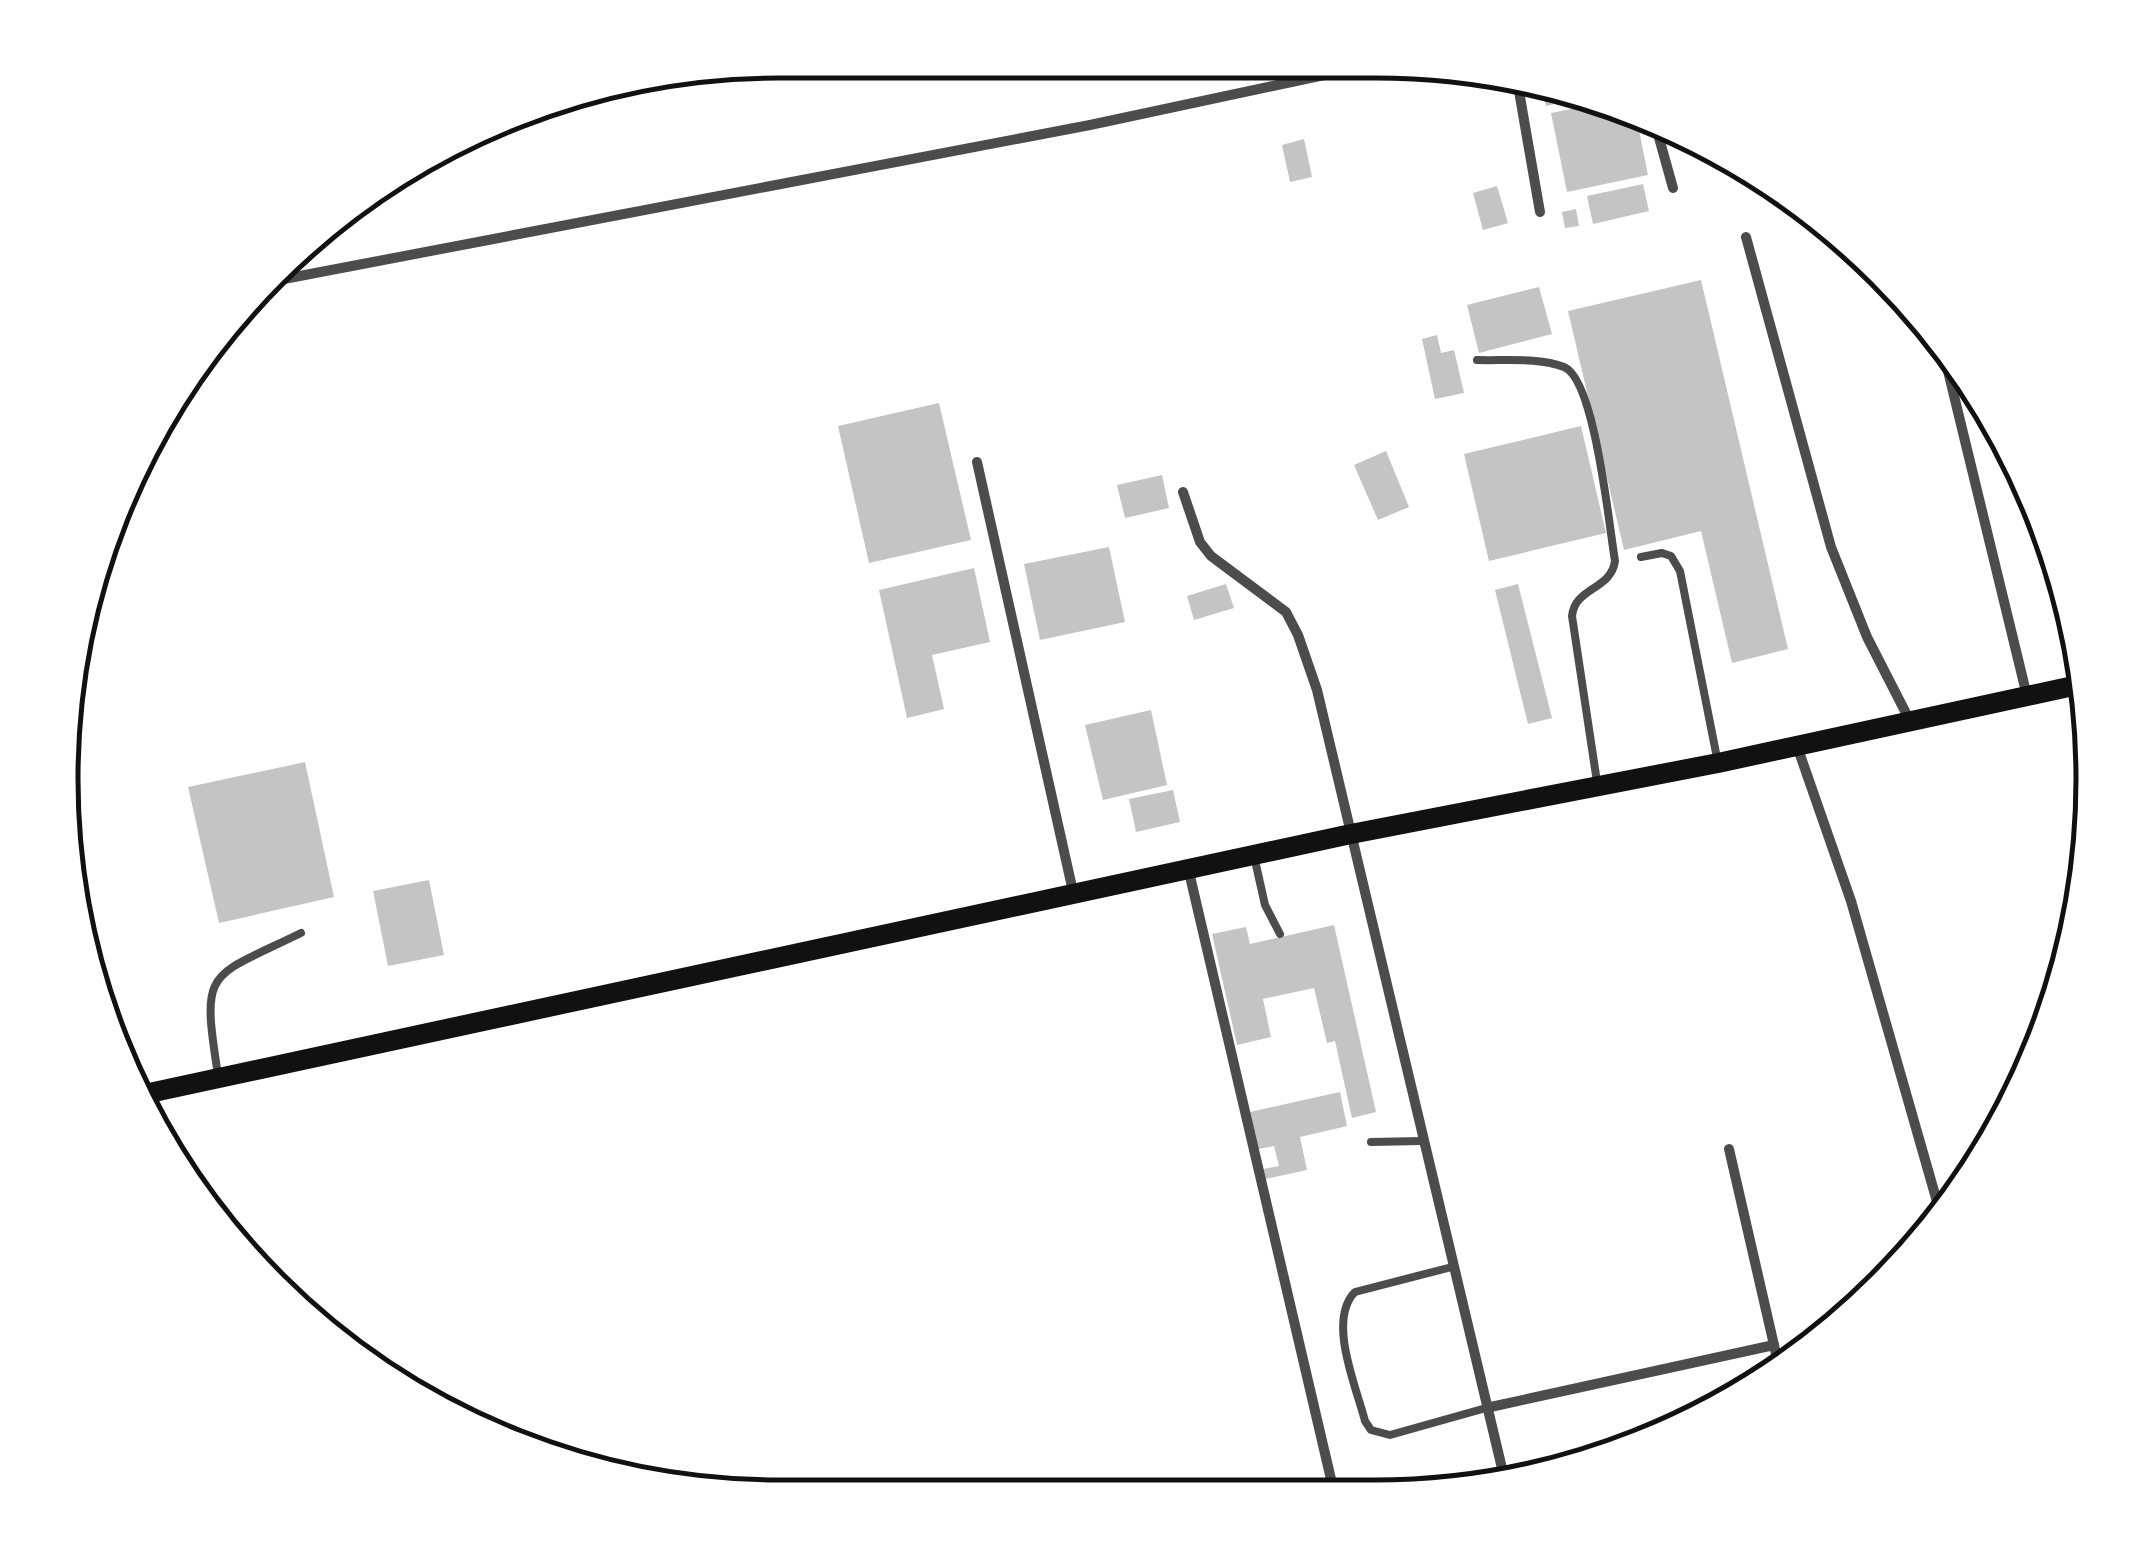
<svg xmlns="http://www.w3.org/2000/svg" width="2154" height="1557" font-family="Rubik,sans-serif">
<style>
.building{fill:#c4c4c4}
.lines{fill:none;stroke-linecap:round;stroke-linejoin:round}
.service{stroke:#4c4c4c;stroke-width:8}
.minor{stroke:#4c4c4c;stroke-width:10}
.secondary{stroke:#111;stroke-width:20}
.rim{fill:none;stroke:#111;stroke-width:5}
</style>
<rect width="100%" height="100%" fill="#fff"/>
<!-- building -->
<g class="building">
<polygon points="1540,83 1581,98 1546,106"/>
<polygon points="1595,104 1637,120 1648,175 1567,192 1551,113"/>
<polygon points="1304,139 1312,177 1290,182 1282,145"/>
<polygon points="1643,184 1649,211 1593,224 1587,196"/>
<polygon points="1497,186 1508,223 1483,230 1473,193"/>
<polygon points="1576,209 1579,226 1565,228 1562,212"/>
<polygon points="1701,280 1788,649 1732,663 1701,531 1624,550 1568,311"/>
<polygon points="1539,287 1552,334 1479,353 1467,305"/>
<polygon points="1437,335 1441,353 1454,350 1464,393 1435,399 1422,339"/>
<polygon points="939,403 971,540 869,563 838,426"/>
<polygon points="1581,426 1606,533 1489,561 1464,454"/>
<polygon points="1386,451 1409,507 1378,520 1354,465"/>
<polygon points="1162,475 1169,508 1125,518 1117,485"/>
<polygon points="1109,547 1125,622 1040,640 1024,564"/>
<polygon points="974,568 990,642 932,655 944,709 907,718 879,590"/>
<polygon points="1226,584 1234,608 1194,620 1187,596"/>
<polygon points="1518,584 1552,718 1528,724 1495,590"/>
<polygon points="1151,710 1167,785 1103,800 1085,725"/>
<polygon points="305,762 334,897 219,923 188,787"/>
<polygon points="1173,790 1180,822 1136,832 1129,799"/>
<polygon points="429,880 444,955 388,966 373,891"/>
<polygon points="1334,925 1376,1112 1352,1118 1335,1041 1327,1043 1314,988 1263,999 1271,1037 1237,1045 1212,934 1246,927 1250,944"/>
<polygon points="1340,1092 1347,1126 1300,1137 1307,1170 1265,1179 1263,1169 1279,1166 1274,1146 1258,1149 1250,1112"/>
</g>
<g class="lines">
<!-- service -->
<g class="service">
<path d="M1477 360C1504 361 1539 357 1564 367 1595 379 1609 526 1615 561 1611 590 1575 587 1572 616L1597 782"/>
<polyline points="1641,557 1662,553 1671,556 1680,571 1718,763"/>
<polyline points="1254,856 1265,905 1280,934"/>
<path d="M218 1075C201 967 207 979 301 933"/>
<polyline points="1371,1142 1422,1141"/>
<path d="M1452 1267 1355 1292C1327 1320 1356 1386 1365 1421L1371 1430 1390 1435 1486 1408"/>
</g>
<!-- minor -->
<g class="minor">
<polyline points="1516,74 1540,212"/>
<polyline points="1656,127 1673,188"/>
<polyline points="1746,237 1831,547 1867,637 1910,721"/>
<polyline points="263,283 1090,125 1343,71"/>
<polyline points="1940,338 2027,696"/>
<polyline points="977,462 1074,896"/>
<polyline points="1183,492 1200,542 1211,556 1286,612 1298,635 1317,690 1505,1481"/>
<polyline points="1797,746 1851,901 1942,1219"/>
<polyline points="1189,872 1334,1492"/>
<polyline points="1729,1149 1774,1345"/>
<polyline points="1486,1408 1774,1345 1778,1363"/>
</g>
<!-- secondary -->
<polyline class="secondary" points="140,1095 1351,834 1718,763 2087,683"/>
</g>
<!-- crop -->
<path d="M0 0H2154V1557H0ZM779 78H1375A701 701 0 0 1 2076 779V779A701 701 0 0 1 1375 1480H779A701 701 0 0 1 78 779V779A701 701 0 0 1 779 78Z" fill="#fff" fill-rule="evenodd"/>
<path class="rim" d="M779 78H1375A701 701 0 0 1 2076 779V779A701 701 0 0 1 1375 1480H779A701 701 0 0 1 78 779V779A701 701 0 0 1 779 78Z"/>
</svg>
